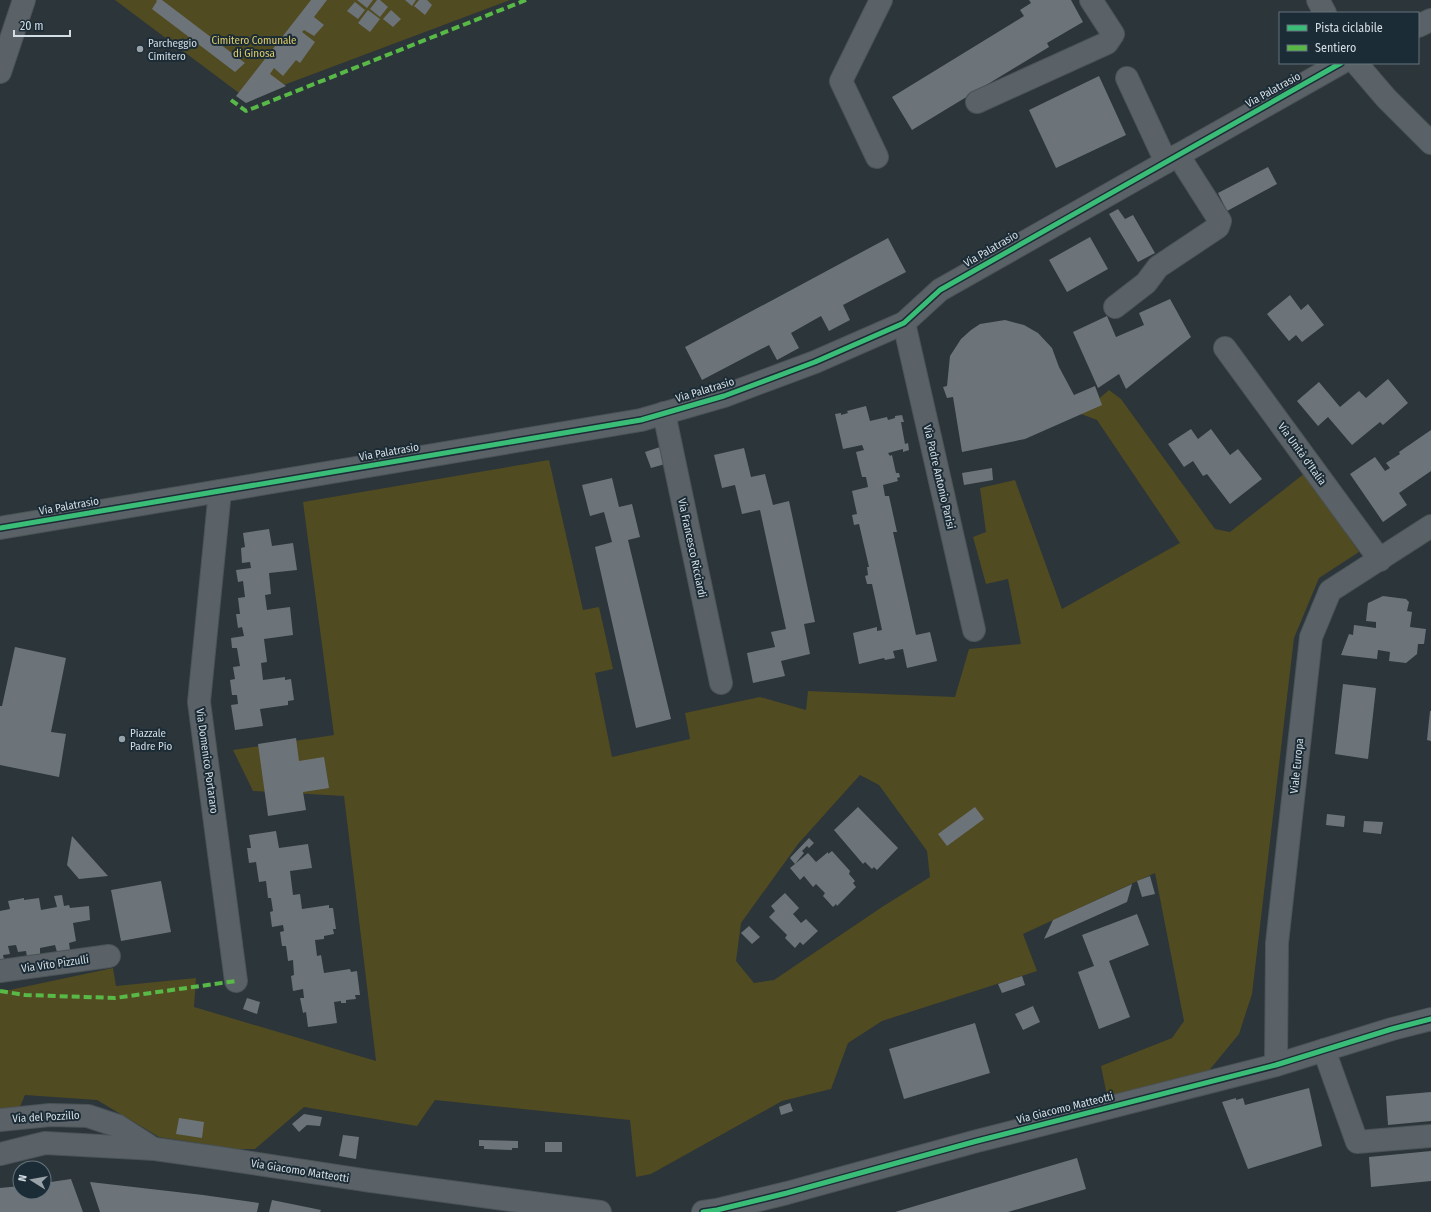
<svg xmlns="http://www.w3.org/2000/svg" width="1431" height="1212" font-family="'Fira Sans Condensed',sans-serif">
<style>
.green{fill:#514b21;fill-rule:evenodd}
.building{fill:#6c7479}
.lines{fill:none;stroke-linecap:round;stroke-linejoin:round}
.minor-casing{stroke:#4a5357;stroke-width:24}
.minor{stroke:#5b6267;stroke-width:22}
.quiet{stroke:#58b947;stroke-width:4;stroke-dasharray:8 4;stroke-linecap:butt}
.cycleway-casing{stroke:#1c2c36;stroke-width:8}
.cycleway{stroke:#3abd76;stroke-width:5}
.poi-dot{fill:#98a2a8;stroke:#1c2c36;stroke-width:1.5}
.labels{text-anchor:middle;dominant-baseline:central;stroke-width:4;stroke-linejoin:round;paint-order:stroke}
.park-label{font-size:11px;fill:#ddcb6a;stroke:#1c2c36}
.poi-label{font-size:11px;fill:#d3dde4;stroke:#1c2c36;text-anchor:start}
.street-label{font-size:11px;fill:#d3dde4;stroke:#1c2c36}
</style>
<rect width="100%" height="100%" fill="#2b353a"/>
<!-- green -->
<g class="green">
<polygon points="115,0 510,0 247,99"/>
<path d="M1109 390 1121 399 1215 529 1230 532 1305 473 1359 552 1319 578 1294 638 1252 994 1239 1034 1207 1073 1107 1096 1101 1066 1172 1038 1184 1021 1155 873 1023 934 1037 971 882 1021 848 1043 831 1089 782 1101 651 1174 636 1177 630 1120 435 1100 417 1126 304 1107 255 1149H237L159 1137 97 1100 25 1095 18 1111H0V992L113 968 116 986 196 978 194 1007 376 1061 344 796 253 791 233 750 334 735 303 502 549 460 583 610 599 607 613 669 595 673 612 757 690 739 685 713 760 697 806 710 808 691 955 697 969 649 1021 644 1008 579 986 584 973 537 986 532 980 488 1015 480 1062 609 1180 543 1097 420 1081 414ZM860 775 879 785 927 851 930 877 882 907 774 980 754 983 736 961 741 923 798 844Z"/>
</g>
<!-- building -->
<g class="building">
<polygon points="156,0 162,0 245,63 235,72 152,9 157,1"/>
<polygon points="311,0 327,0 314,17 324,25 314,36 304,30 302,32 315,42 300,63 296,60 283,76 274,68 270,74 286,86 246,103 236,96"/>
<polygon points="357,0 373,0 367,8"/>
<polygon points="377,0 380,0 388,7 380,17 370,9"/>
<polygon points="405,0 416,0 412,6"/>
<polygon points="419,0 427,0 432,5 425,15 414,6"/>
<polygon points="1029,0 1071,0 1083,22 1047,43 1049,47 912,130 892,97 1024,16 1020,10 1031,3"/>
<polygon points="355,2 365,10 358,19 347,11"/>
<polygon points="368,10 380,19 370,32 358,23"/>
<polygon points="391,10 401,19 393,27 383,19"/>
<polygon points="1099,76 1126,135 1056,168 1029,110"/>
<polygon points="1268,167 1277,184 1227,211 1218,193"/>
<polygon points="1118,209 1125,219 1133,215 1155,253 1138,262 1109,214"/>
<polygon points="1090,237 1108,269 1067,292 1049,260"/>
<polygon points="888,238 906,272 843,305 850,320 829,331 821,316 791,333 799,348 777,360 769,345 702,380 685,347"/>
<polygon points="1290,295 1301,310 1308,304 1324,325 1302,342 1296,335 1289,341 1267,314"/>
<polygon points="1170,299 1191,337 1126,389 1119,374 1098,388 1073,332 1107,316 1116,337 1144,325 1139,313"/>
<polygon points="1005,320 1024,325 1038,333 1052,348 1059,367 1074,395 1095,386 1102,405 1025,439 962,452 953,397 947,398 943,387 947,386 950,356 961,339 971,330 980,324"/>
<polygon points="1388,379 1408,403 1383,425 1380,422 1352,445 1328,417 1318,426 1297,401 1319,382 1340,407 1359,391 1366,398"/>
<polygon points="866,406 870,421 887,417 888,420 895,418 895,416 902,415 904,422 901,422 905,444 908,443 909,450 903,452 903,449 888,453 890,456 892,455 896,473 899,473 900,477 897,478 898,481 883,485 885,496 889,496 897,532 893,532 916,635 930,632 937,661 907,668 903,649 893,651 895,658 885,660 884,658 859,664 853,633 877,627 877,631 882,630 872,584 867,584 865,576 868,575 867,567 869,567 859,524 854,525 852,515 857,514 852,491 868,487 866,477 862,477 856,452 864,450 862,445 843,449 835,414 841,413 841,415 848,413 847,411"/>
<polygon points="1191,429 1198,439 1211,429 1230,455 1238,449 1262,479 1230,504 1207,474 1203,476 1193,461 1184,467 1168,444"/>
<polygon points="1431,430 1431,471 1399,493 1407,505 1383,522 1350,474 1375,457 1385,471 1390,468 1386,463 1400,454 1399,452"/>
<polygon points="660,447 665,464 651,468 645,452"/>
<polygon points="744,448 751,477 765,474 773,505 789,501 815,622 804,624 810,654 781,661 785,676 753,683 747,653 775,647 771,632 786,629 760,510 742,514 735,485 722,488 714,455"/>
<polygon points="992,468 993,480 964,485 962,473"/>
<polygon points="612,478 619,507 632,504 640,537 628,540 671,719 636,728 595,547 612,542 604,512 590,516 582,485"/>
<polygon points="269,529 272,546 293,543 297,570 269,573 271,594 265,595 267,610 290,607 293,635 264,639 267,662 261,663 263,680 285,677 285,680 291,679 294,700 288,701 288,705 260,709 263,726 235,730 231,705 238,704 237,695 232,695 230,680 235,679 233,667 240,666 237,648 232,648 231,638 244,636 242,627 238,628 236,614 240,614 238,598 245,597 243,581 238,582 236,570 251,568 250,562 242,563 241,548 245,547 243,533"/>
<polygon points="1383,596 1406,599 1409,602 1407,611 1412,612 1410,627 1426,629 1424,644 1418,644 1417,654 1406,663 1389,661 1390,652 1378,650 1377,659 1341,655 1349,634 1353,635 1354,625 1376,628 1376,622 1366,621 1368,603"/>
<polygon points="15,647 66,658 51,732 66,734 59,777 0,765 0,706 2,706"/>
<polygon points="1343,684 1376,688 1368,759 1335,754"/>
<polygon points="1430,711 1431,711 1431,741 1427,740"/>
<polygon points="296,738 299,761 324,757 329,788 303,792 306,810 268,816 258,744"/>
<polygon points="858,807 898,848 877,870 874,867 872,869 865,862 863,864 834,830"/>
<polygon points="975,807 984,819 947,846 938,834"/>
<polygon points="1327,814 1345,816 1344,827 1326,825"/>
<polygon points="1364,821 1383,822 1381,834 1363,832"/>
<polygon points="276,831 279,848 308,844 312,868 290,871 293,895 300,894 302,909 329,905 329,908 333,908 336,929 333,929 334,934 324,936 324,939 315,940 317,956 321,955 324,973 350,969 351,972 357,971 360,995 355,995 356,999 346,1000 346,1003 341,1003 341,1001 334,1002 337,1023 308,1027 306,1012 303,1013 300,998 304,998 303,989 293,991 291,976 294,975 293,960 288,961 286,946 282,946 280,932 284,931 283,925 272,927 270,912 273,911 271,898 268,898 266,881 259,882 256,862 249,863 247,848 251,848 249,835"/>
<polygon points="72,836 108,876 79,879 67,865"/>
<polygon points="809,838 814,843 809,848 807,846 802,851 804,853 795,864 808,853 816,862 828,852 828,854 832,851 850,871 849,874 855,881 853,883 856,887 837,906 836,904 833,907 823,896 825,893 816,884 813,887 804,876 800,880 790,868 795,864 790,858"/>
<polygon points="1150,876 1155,894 1142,897 1137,881"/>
<polygon points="161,881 171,932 121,941 111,890"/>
<polygon points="1132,884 1127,902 1044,939 1053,920"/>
<polygon points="785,893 799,908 793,914 801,923 806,919 818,931 803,945 800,942 795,948 785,938 787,935 769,917 775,911 771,906"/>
<polygon points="62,895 64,906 69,905 70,908 89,906 90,920 73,923 76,941 69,943 70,950 57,952 55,945 40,948 40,954 27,957 26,951 18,952 16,945 8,946 10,954 3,955 6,968 0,969 0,911 10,909 8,901 24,898 24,900 39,898 41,910 57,907 54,896"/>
<polygon points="1137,914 1149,945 1109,961 1130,1017 1099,1029 1078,972 1094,966 1082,935"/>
<polygon points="749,926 760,937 752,944 741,933"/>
<polygon points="1022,976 1025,985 1002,993 998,984"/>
<polygon points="247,998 260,1002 257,1014 243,1009"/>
<polygon points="1033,1006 1040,1022 1023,1030 1015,1014"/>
<polygon points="975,1023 990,1073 904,1099 889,1049"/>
<polygon points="1309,1088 1322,1146 1248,1169 1222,1102 1236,1098 1236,1100 1243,1098 1245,1105"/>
<polygon points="1431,1092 1431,1121 1388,1125 1386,1096"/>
<polygon points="790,1103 793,1111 781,1115 779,1107"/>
<polygon points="304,1114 322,1117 320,1126 307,1125 299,1132 292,1124"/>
<polygon points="179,1118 204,1122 202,1138 176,1134"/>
<polygon points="343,1135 359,1137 356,1159 339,1156"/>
<polygon points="479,1140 518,1141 518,1148 512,1148 512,1150 484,1149 484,1146 479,1146"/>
<rect x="545" y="1142" width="17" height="10"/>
<polygon points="1431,1151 1431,1181 1371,1187 1369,1157"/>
<polygon points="1077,1158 1086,1189 1008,1212 895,1212"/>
<polygon points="71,1179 83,1212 0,1212 0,1188 20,1186 20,1192 44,1192 44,1183"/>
<polygon points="90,1182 203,1195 259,1203 257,1212 100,1212"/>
<polygon points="272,1200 321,1210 320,1212 269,1212"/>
</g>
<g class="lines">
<!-- minor casing -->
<g class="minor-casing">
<g id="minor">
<polyline points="1318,0 1325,13"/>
<polyline points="1418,26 1431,20"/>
<polyline points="1356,63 1386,98 1431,143"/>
<polyline points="0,72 24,0"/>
<polyline points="1127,78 1166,162"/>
<polyline points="977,102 1107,43 1113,34 1091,0"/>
<polyline points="877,157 841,81 881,0"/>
<polyline points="1115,307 1146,283 1158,267 1218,227 1220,221 1178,155"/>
<polyline points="904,323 974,630"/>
<polyline points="1225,348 1380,560"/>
<polyline points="664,413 721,683"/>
<polyline points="220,491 199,702 236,981"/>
<polyline points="0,528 641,420 724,396 815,362 904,323 940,290 1341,63"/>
<polyline points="0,971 109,956"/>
<polyline points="1324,1050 1357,1142 1431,1136"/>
<polyline points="1276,1065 1277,943 1311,637 1330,591 1431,526"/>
<polyline points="0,1120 50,1115 88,1116 118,1126 154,1149"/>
<polyline points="0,1154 45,1143 155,1149 219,1158 370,1181 600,1212"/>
<polyline points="703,1212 717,1210 787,1193 977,1141 1276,1065 1392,1029 1431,1019"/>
</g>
</g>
<!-- minor -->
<use href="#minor" class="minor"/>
<!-- quiet -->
<g class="quiet">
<polyline points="231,100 246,111 526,0"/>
<polyline points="0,991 25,995 115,998 236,981"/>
</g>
<!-- cycleway casing -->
<g class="cycleway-casing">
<g id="cycleway">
<polyline points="0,528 641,420 724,396 815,362 904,323 940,290 1341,63"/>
<polyline points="703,1212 717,1210 787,1193 977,1141 1276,1065 1392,1029 1431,1019"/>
</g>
</g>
<!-- cycleway -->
<use href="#cycleway" class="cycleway"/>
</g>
<!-- markers -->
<g class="poi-dot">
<circle cx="140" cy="49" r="4"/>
<circle cx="122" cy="739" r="4"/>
</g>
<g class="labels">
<!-- park labels -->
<g class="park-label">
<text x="254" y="40">Cimitero Comunale<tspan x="254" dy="13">di Ginosa</tspan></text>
</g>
<!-- poi labels -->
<g class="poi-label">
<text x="148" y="43">Parcheggio<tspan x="148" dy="13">Cimitero</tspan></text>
<text x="130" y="733">Piazzale<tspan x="130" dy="13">Padre Pio</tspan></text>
</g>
<!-- street labels -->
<g class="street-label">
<text transform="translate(1273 90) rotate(-29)">Via Palatrasio</text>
<text transform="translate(991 249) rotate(-30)">Via Palatrasio</text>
<text transform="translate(705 390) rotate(-17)">Via Palatrasio</text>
<text transform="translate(389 452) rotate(-10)">Via Palatrasio</text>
<text transform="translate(1302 454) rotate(54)">Via Unità d'Italia</text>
<text transform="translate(939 477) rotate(77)">Via Padre Antonio Parisi</text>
<text transform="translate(69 506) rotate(-10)">Via Palatrasio</text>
<text transform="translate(692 548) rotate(78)">Via Francesco Ricciardi</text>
<text transform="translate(207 761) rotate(82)">Via Domenico Portararo</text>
<text transform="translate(1297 766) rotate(-84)">Viale Europa</text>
<text transform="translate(55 964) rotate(-8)">Via Vito Pizzulli</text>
<text transform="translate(1065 1108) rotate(-14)">Via Giacomo Matteotti</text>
<text transform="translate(46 1117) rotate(-3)">Via del Pozzillo</text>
<text transform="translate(300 1171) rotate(9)">Via Giacomo Matteotti</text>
</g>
</g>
<!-- legend -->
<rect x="1279" y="12" width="140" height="52" fill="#1c2c36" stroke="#65737c"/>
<rect x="1287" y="25" width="20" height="6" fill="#3abd76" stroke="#65737c"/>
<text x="1315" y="32" font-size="12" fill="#d3dde4">Pista ciclabile</text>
<rect x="1287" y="45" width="20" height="6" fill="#58b947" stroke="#65737c"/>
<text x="1315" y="52" font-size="12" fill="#d3dde4">Sentiero</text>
<!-- north arrow -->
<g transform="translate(32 1180) rotate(281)"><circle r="19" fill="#1c2c36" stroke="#65737c"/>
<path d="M0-3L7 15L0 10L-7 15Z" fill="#98a2a8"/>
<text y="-6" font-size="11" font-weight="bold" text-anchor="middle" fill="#d3dde4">N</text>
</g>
<!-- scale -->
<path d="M14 30v6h56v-6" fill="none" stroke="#d3dde4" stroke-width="2"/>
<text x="20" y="30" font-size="12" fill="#d3dde4" stroke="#1c2c36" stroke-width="3" paint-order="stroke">20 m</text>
</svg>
